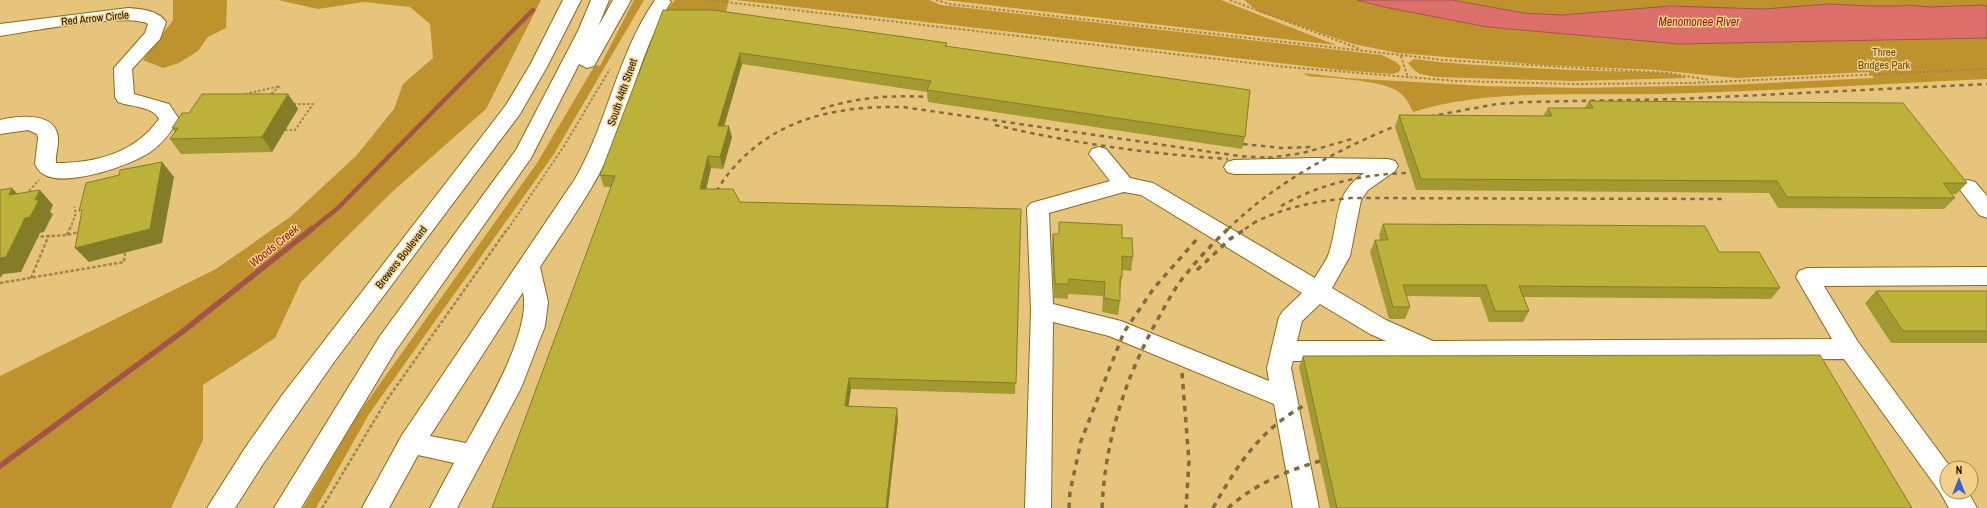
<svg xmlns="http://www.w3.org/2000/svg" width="1987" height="508" font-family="'Archivo Narrow',sans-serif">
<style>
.green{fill:#be932d}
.water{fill:#dd6f6a;stroke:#a3534a}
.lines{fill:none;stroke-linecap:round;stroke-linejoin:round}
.stream-far1{stroke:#a3534a;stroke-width:4.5}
.stream{stroke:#a3534a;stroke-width:5.5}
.minor-casing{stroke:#8b6a1c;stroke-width:2}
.highway-casing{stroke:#8b6a1c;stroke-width:2}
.path-far1{stroke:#a18650;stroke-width:2;stroke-dasharray:2.5 2;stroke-linecap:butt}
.path{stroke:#a18650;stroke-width:2.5;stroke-dasharray:3.5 2;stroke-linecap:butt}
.minor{fill:#fff;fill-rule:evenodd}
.highway{fill:#fff;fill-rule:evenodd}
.rail-far1{stroke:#826b3e;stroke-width:2.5;stroke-dasharray:4.5 4.5;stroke-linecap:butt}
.rail{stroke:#826b3e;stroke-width:3.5;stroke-dasharray:5.5 5.5;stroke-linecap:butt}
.wall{fill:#a29931}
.shaded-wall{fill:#847d28}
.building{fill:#bcb239;stroke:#847d28}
.labels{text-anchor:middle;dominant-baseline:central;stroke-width:3;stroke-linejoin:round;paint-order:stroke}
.street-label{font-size:11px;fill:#1c1200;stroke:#f5d187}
.park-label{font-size:11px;fill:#634f22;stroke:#f5d187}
.water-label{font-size:12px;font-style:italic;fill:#9c141f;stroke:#f5d187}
</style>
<rect width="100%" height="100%" fill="#e7c47b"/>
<!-- green -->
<g class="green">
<polygon points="173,0 227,0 226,28 208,37 198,51 179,63 163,68 143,60 173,20"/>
<polygon points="278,0 541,0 486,109 392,192 301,282 275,338 203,385 203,440 171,508 0,508 0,376 216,269 290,217 356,156 394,109 403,84 433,58 430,24 410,7 364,2 318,9"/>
<polygon points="634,0 644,0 554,154 369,414 316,508 303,508 357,416 537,163 595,65 600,66"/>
<polygon points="675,0 729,0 725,16 662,16"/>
<polygon points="735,0 929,0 941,5 1382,55 1396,62 1401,67 1399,72 1392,74 1340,70"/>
<polygon points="945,0 1221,0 1336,45"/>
<path d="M1244 0H1357L1384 7 1487 27 1679 44 1987 38V79C1878 84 1769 91 1660 94 1578 96 1492 88 1413 112 1409 103 1404 94 1394 89 1376 80 1329 78 1308 76L1303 73 1346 78 1483 86 1579 88 1726 85 1874 78 1869 72 1737 78 1655 70 1543 65 1398 53 1353 44 1259 12Z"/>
<polygon points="1452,0 1987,0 1987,6 1930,7 1907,5 1902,6 1871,6 1828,4 1765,9 1621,11 1563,15 1524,13"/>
<path d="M1414 59C1476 67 1540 68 1602 71 1622 72 1670 70 1687 78L1573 81 1436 77 1420 74 1414 70 1408 63Z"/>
</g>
<!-- water -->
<polygon class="water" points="1357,0 1452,0 1524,13 1562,15 1670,6 1765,9 1828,4 1871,6 1902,6 1907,5 1930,7 1981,5 1987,6 1987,38 1679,44 1487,27 1384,7"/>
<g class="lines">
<!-- stream-far1 -->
<polyline class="stream-far1" points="312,229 338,208 533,10"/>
<!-- stream -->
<polyline class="stream" points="0,466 182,332 313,228"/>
<!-- minor casing -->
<g class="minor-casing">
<g id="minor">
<path d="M655 0H669L671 2C642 46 633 97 613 145 595 188 566 227 540 267L548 302 545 326 521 388 457 508H430L454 463 418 455 389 508H362L402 435 575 179C608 122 617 55 655 0ZM523 292C532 331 485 409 466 443L430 436Z"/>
<path d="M128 8C141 9 158 10 166 22L160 39 132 69 134 94 169 104 179 119C172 130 164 142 153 150 134 165 68 187 45 175 40 173 37 168 35 164L38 138 37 134 28 130 0 134V120C18 116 56 111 58 138 59 146 55 155 56 163 96 163 135 153 159 119 153 106 130 107 118 102L115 97 114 68 145 33 148 24C130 12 26 32 0 36V24Z"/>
<path d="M1099 147 1106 149 1130 178 1153 183 1315 278C1319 270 1326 262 1329 253 1340 220 1332 195 1364 173L1234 174 1227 172 1224 167 1227 162 1234 160 1314 158 1388 159 1395 161 1398 166 1395 171 1368 190 1361 200 1350 256 1332 288 1386 320 1433 341 1832 339 1796 277 1799 271 1807 268 1987 267V285L1824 286 1858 342 1951 468H1947V492H1968L1977 508H1949L1940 492 1844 359 1293 361 1291 368 1319 508H1293L1274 404 1109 336 1053 322 1051 508H1025L1031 310 1027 208 1031 203 1110 181 1089 154 1092 149ZM1124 192 1141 195 1302 293 1283 311 1279 317 1267 368 1269 381 1121 321 1053 304 1049 213ZM1320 304 1370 334 1386 341H1297L1302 321Z"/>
<polygon points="1968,180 1975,182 1987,196 1987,218 1979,215 1958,187 1961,182"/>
</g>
</g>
<!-- highway casing -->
<g class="highway-casing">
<g id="highway">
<polygon points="563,0 581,0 548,65 520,114 334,362 263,464 235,508 207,508 245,448 280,398 506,105 530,65"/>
<polygon points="591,0 609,0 598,27 613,0 631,0 594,66 587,68 579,64 531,158 396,350 301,508 274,508 380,336 516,150 578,31"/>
</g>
</g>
<!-- path-far1 -->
<g class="path-far1">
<polyline points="708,0 1286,67 1457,81 1574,84 1692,83 1987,69"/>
<polyline points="936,0 949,4 1444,60 1668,73 1709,80"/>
<polyline points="1230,0 1360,49"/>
<polyline points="1401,56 1408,78"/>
<polyline points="245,94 280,86 270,95"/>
<polyline points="285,130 295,130 313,104 292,104"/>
<polyline points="26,194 39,180"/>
<polyline points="70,229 76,213 74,207"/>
<polyline points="508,229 564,146 610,69"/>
</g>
<!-- path -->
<g class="path">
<polyline points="67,235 70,228"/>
<polyline points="35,237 67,235 79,232"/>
<polyline points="31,278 49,235"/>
<polyline points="0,283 124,262 125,253"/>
<polyline points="322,508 386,401 508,228"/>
</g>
<!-- minor -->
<use href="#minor" class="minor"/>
<!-- highway -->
<use href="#highway" class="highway"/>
<!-- rail-far1 -->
<g class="rail-far1">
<path d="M821 109C857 97 892 95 930 97"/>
<polyline points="1421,118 1497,104 1527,102 1678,99 1987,84"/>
<path d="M995 125C1071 143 1150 154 1228 159"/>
<polyline points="1243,144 1282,148 1311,147"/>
<polyline points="1268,158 1303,153 1355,138"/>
<path d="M712 199C717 191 722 181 729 173 774 118 835 106 903 107L1239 156 1273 158"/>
<path d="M1281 206C1322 183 1363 174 1410 173"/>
<path d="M1253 223C1285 207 1316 201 1351 198L1726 199"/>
<path d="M1228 229C1278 180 1341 148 1405 122"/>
<polyline points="1245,229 1257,221"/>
</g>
<!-- rail -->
<g class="rail">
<polyline points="1197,270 1230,239 1247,228"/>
<polyline points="1182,373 1189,461 1186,508"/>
<polyline points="1069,508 1070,492 1081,441 1124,332 1154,288 1197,239"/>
<path d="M1102 508C1105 443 1123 384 1154 326 1163 310 1171 294 1182 279 1196 261 1212 244 1229 228"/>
<path d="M1213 508C1238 464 1261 428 1307 404"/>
<path d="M1228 508C1255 484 1286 471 1320 461"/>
</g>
</g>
<!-- wall -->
<g class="wall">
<polygon points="663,10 947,43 947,47 1245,137 1242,149 928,102 927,92 742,64 724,126 732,137 723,169 711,168 706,189 740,202 1021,209 1015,394 851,389 848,406 898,419 888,508 611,187 604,187 600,175"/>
<polygon points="288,94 298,109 272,152 181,154 170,139 175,132 172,128 189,113"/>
<polygon points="1589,101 1967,183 1956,194 1952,194 1955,198 1944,209 1778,208 1769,193 1416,190 1395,127 1399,115 1543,116 1548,108 1585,108"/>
<polygon points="1059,222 1122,238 1133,257 1131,271 1122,270 1122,277 1120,291 1120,301 1118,315 1102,312 1103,296 1068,294 1068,299 1054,298 1052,248 1053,234 1059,234"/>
<polygon points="1383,224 1719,252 1780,288 1771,299 1524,297 1529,311 1523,322 1489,322 1480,297 1406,296 1410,307 1405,319 1389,319 1370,252 1375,240 1380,240 1379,235"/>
<polygon points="1876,291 1987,291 1987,343 1891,343 1865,303"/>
<polygon points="1303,356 1912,508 1330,508 1299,367"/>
</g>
<!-- shaded-wall -->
<g class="shaded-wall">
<polygon points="740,53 742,64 721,137 718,126"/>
<polygon points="288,94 298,109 272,152 262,137"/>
<polygon points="729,126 732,137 723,169 720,157"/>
<polygon points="708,156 711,168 704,200 700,189"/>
<polygon points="162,162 174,177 162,243 89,262 75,248"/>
<polygon points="12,188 26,203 9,195"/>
<polygon points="40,190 53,205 50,212 53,214 44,232 40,233 21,272 3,274 0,278 0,258 35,200"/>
<polygon points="849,378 851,389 847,417 845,406"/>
<polygon points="897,408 898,419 888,508 886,508"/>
</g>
<!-- building -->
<g class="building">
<polygon points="663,10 713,10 947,43 945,46 1250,90 1245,137 927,90 931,81 740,53 718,126 729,126 720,157 708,156 700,189 733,189 740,202 1021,209 1016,383 849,378 845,406 897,408 886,508 492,508 615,176 600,175"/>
<polygon points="202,94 288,94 262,137 170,139 178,128 172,128 182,113 189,113"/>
<polygon points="1589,101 1903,103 1967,183 1943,183 1955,198 1787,197 1777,181 1421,179 1399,115 1552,116 1548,108 1593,108"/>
<polygon points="162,162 150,229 75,248 82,210 79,211 86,183 119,175 120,170"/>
<polygon points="12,188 9,195 40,190 35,200 39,200 30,217 25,218 6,257 0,258 0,190"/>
<polygon points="1059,222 1122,225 1122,238 1132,238 1133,257 1122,256 1122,277 1120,277 1120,301 1104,298 1105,282 1069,279 1069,284 1055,284 1053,234 1059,234"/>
<polygon points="1383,224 1705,226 1719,252 1759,252 1780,288 1519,286 1529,311 1495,311 1486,285 1403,285 1410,307 1393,307 1375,240 1388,240"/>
<polygon points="1876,291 1987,291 1987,331 1903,331"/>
<polygon points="1820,355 1912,508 1337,508 1303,356"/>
</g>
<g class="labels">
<!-- street labels -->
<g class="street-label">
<text transform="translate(95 18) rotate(-6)">Red Arrow Circle</text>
<text transform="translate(622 92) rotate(-71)">South 44th Street</text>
<text transform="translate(401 257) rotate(-52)">Brewers Boulevard</text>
</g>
<!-- park labels -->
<g class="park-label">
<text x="1884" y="52">Three<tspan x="1884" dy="13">Bridges Park</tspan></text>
</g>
<!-- water labels -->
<g class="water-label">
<text x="1699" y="22">Menomonee River</text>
<text transform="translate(274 246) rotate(-39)">Woods Creek</text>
</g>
</g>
<!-- north arrow -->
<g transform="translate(1959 480)"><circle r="19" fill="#f5d187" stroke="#9e8551"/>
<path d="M0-3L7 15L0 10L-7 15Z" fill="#3664d4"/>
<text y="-6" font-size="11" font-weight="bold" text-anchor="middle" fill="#1c1200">N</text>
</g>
</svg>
